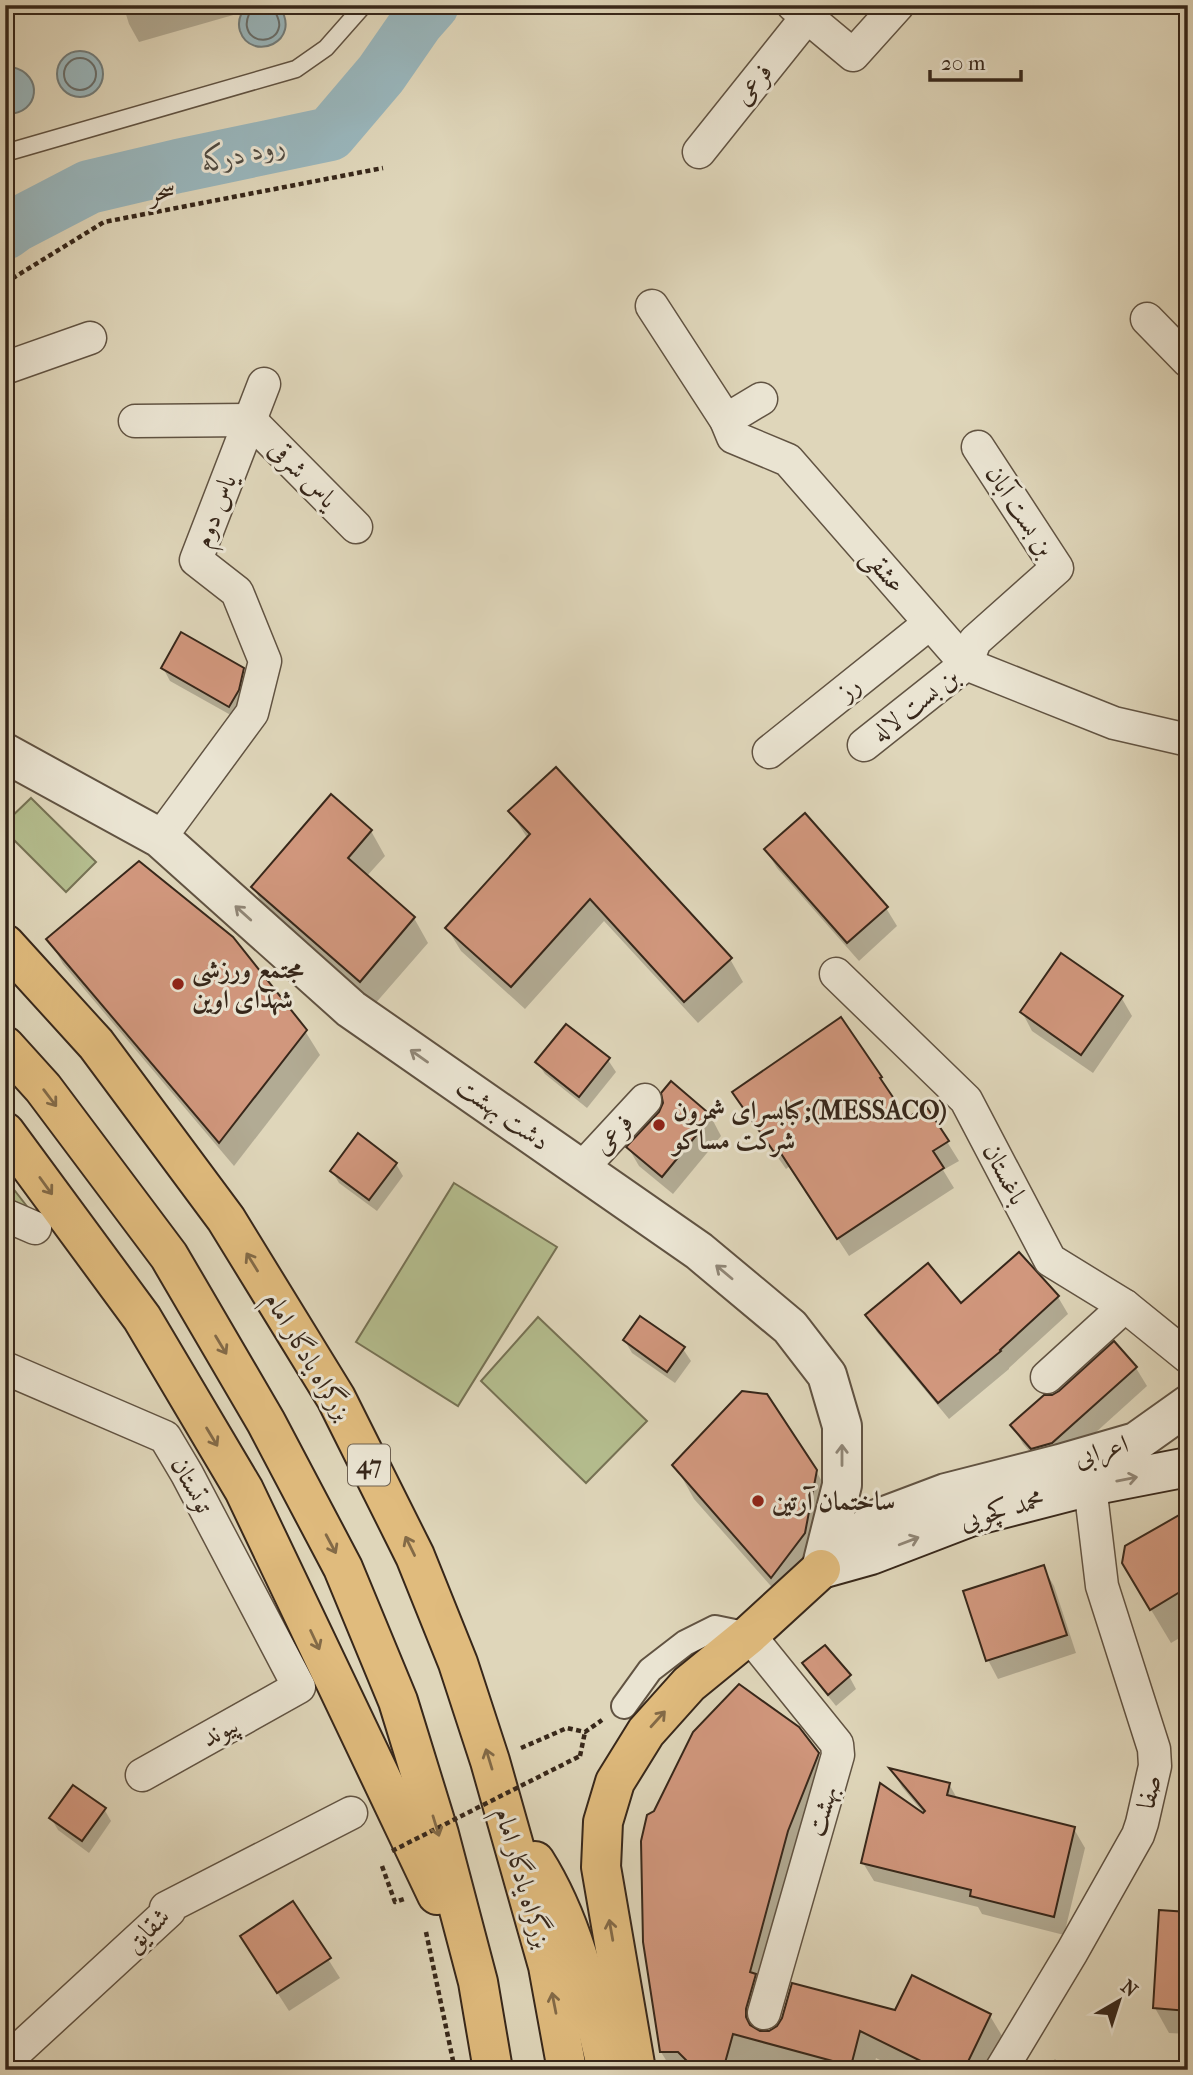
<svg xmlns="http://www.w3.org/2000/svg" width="1193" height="2075" font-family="'IM FELL French Canon',Amiri,serif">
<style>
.green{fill:#b4bd8e;stroke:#767254;stroke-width:2}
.water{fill:#99b6bc;stroke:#727d7b;stroke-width:2}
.shadow{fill:#0003}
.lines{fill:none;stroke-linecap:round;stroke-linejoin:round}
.shore{stroke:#686e6b;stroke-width:2}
.river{stroke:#99b6bc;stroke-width:54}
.building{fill:#d1977d;stroke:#37271a;stroke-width:2}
.service-casing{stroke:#615342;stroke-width:19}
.pedestrian-casing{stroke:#615342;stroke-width:28}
.minor-casing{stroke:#615342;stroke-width:35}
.tertiary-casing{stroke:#615342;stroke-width:42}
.secondary-casing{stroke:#37271a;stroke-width:42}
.trunk-casing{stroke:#37271a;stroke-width:42}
.path{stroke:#37271a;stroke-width:4.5;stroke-dasharray:5 3.5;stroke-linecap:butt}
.service{stroke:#eae4d2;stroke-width:16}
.pedestrian{stroke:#eae4d2;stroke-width:24}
.minor{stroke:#eae4d2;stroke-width:32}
.tertiary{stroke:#eae4d2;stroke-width:38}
.secondary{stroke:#eae4d2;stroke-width:38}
.trunk{stroke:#e0bb7d;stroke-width:38}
.path-bridge{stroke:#37271a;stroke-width:4.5;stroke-dasharray:5 3.5;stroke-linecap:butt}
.oneway{stroke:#908676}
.oneway2{stroke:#836a47}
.poi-dot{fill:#8f2418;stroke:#eae4d2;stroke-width:2.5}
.labels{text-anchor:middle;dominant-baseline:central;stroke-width:6;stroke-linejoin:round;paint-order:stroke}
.shield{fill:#eae4d2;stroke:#6d6051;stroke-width:2}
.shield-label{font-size:24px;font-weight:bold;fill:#37271a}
.street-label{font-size:26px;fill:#37271a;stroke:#eae4d2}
.poi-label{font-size:26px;font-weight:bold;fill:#37271a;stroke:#eae4d2;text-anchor:start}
.water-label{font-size:28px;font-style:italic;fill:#504b42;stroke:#eae4d2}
</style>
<rect width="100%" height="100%" fill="#dfd6ba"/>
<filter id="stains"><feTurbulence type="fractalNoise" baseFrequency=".00286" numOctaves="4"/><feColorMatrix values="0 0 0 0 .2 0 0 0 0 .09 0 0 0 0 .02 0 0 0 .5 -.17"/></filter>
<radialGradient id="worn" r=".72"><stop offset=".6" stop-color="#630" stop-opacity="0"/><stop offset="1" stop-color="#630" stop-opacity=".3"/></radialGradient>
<!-- green -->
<g class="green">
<polygon points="31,798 96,862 66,892 5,831 5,823"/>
<polygon points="5,1178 36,1218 5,1205"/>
<polygon points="454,1183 557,1247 458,1406 356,1342"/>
<polygon points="538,1317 647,1421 586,1483 481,1381"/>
</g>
<!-- water -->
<g class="water">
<path d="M248 5 279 6C304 42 251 63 240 31 237 21 241 12 248 5Z"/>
<circle cx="80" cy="74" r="23"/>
<path d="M12 67C44 74 40 114 7 114H5V68Z"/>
</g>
<!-- shadow -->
<g class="shadow">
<polygon points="123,5 268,5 139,42 129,24"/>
<polygon points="163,668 243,669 250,682 236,718 170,681"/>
<polygon points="510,811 730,959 743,982 698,1023 604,921 525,1009 461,951 447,928 528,839"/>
<polygon points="371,831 385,856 366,877 414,918 428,943 374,1005 267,912 253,887"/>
<polygon points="766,850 886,908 897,926 859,961 777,868"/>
<polygon points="49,939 305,1031 320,1055 234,1166 63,964"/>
<polygon points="1121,997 1132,1016 1093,1073 1032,1031 1022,1012"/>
<polygon points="840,1020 881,1078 907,1121 926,1108 959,1161 943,1170 954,1188 849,1256 790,1166 786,1169 745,1111 735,1093"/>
<polygon points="608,1060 616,1072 587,1108 545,1074 537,1062"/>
<polygon points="660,1113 711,1117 721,1136 673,1194 639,1166 628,1147"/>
<polygon points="396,1164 403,1176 377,1211 339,1183 332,1171"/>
<polygon points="1019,1254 1058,1297 1068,1314 1009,1368 1009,1369 949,1419 877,1332 867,1315 961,1306"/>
<polygon points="625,1341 683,1349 691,1361 675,1383 632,1353"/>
<polygon points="1136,1368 1147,1386 1063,1462 1043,1467 1023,1444 1013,1426 1052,1396"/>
<polygon points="675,1465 816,1471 836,1506 792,1610 694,1499"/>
<polygon points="1188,1512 1188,1633 1171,1643 1144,1598"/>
<polygon points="1043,1567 1054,1586 1076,1653 998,1679 988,1660"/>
<polygon points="824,1647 849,1676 856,1689 836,1706 812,1676 805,1663"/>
<polygon points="818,1754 834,1783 763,2032 896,2012 913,1978 990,2016 1007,2044 994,2070 899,2070 876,2058 873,2070 780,2070 749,2061 746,2070 672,2070 661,2052"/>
<polygon points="892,1770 949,1784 958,1800 1074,1829 1085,1848 1064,1935 982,1914 978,1907 874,1881 863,1863 926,1816 902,1787"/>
<polygon points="104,1809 111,1821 89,1853 58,1830 51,1818"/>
<polygon points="293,1904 340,1978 289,2011 253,1955"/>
<polygon points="1188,1913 1188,2034 1169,2033 1155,2008"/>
<polygon points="1055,2059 1066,2070 1045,2070"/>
</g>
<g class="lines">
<!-- shore -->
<g class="shore">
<path d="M252 5C251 13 245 18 247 27 250 44 276 44 279 27 281 19 274 13 273 5"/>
<circle cx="80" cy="74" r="16"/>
</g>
<!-- river -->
<polyline class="river" points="5,233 16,225 89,187 178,166 330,134 381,74 417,22 432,5"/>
</g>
<!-- building -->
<g class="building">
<polygon points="181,632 244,668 239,690 229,707 161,668"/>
<polygon points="556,767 732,958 684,1002 590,899 511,987 445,928 530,834 508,811"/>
<polygon points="331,794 372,830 348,858 415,917 360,982 251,887"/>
<polygon points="805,813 888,907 847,943 764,849"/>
<polygon points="139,861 233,937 307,1030 219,1143 46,939"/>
<polygon points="1061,953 1123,996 1081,1055 1020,1012"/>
<polygon points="841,1017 882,1077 880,1078 907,1118 926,1106 949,1141 933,1151 944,1168 837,1239 778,1149 774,1152 732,1092"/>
<polygon points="566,1024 610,1058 579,1097 535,1062"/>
<polygon points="671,1081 712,1116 662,1177 626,1147 659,1112 663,1103 661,1093"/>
<polygon points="358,1133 397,1163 369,1200 330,1171"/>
<polygon points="1019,1252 1059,1296 1000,1350 1001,1351 938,1403 865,1315 928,1263 961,1303"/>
<polygon points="640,1316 685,1347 667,1372 623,1340"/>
<polygon points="1114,1341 1137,1367 1052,1443 1031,1449 1010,1425 1044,1395 1052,1395 1059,1391"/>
<polygon points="742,1391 767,1394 817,1470 805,1533 771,1578 672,1465"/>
<polygon points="1188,1510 1188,1587 1150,1610 1122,1563 1125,1546"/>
<polygon points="1044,1565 1067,1635 986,1661 963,1591"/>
<polygon points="825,1645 851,1675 828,1695 802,1663"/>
<polygon points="739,1684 799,1727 819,1753 788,1831 750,1972 756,1974 746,2009 746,2017 750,2025 760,2031 769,2031 777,2026 782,2018 792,1983 895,2010 912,1975 991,2014 964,2070 939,2070 860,2031 851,2066 733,2034 723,2070 696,2070 678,2052 660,2052 643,1942 641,1841 647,1815 654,1811 693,1732"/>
<polygon points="889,1768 950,1783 947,1795 1075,1827 1054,1917 970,1896 971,1890 861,1863 880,1783 923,1813 925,1811"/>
<polygon points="73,1785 106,1808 82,1841 49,1818"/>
<polygon points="293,1901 331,1958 277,1993 240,1936"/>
<polygon points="1159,1910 1188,1912 1188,2011 1153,2008"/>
</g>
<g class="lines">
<!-- service casing -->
<g class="service-casing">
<polyline id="service" points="5,153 296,69 326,48 364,5"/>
</g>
<!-- pedestrian casing -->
<g class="pedestrian-casing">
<polyline id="pedestrian" points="624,1706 650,1670 685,1643 715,1628 749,1635"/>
</g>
<!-- minor casing -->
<g class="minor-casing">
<g id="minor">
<polyline points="793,5 853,55 898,5"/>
<polyline points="699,152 807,17"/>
<polyline points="652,306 726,420 733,437 788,460 966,664 1114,723 1188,740"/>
<polyline points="1147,319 1188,361"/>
<polyline points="5,368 90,338"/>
<polyline points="726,420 761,399"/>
<polyline points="135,421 250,420 356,527"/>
<polyline points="864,745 966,664 975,641 1057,568 978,447"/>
<polyline points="769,752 930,623"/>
<polyline points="160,838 252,713 265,661 237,592 196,560 264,384"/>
<polyline points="836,974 966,1100 1050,1260 1125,1306 1188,1357"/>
<polyline points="582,1168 645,1100"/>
<polyline points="5,1215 35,1228"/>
<polyline points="5,1368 165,1437 187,1474 299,1687 142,1775"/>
<polyline points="1047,1377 1125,1306"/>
<polyline points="749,1635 837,1744 838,1755 764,2013"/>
<polyline points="5,2062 169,1911 166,1908 351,1813"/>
<polyline points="1001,2070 1072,1952 1138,1835 1142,1823 1155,1766 1154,1749 1102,1586 1090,1486"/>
</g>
</g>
<!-- tertiary casing -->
<g class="tertiary-casing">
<g id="tertiary">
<polyline points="5,753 160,838 351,1009 699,1251 790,1327 827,1375 842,1426 842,1485 821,1569"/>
<polyline points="821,1569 877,1519 946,1493 1060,1464 1136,1442 1188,1405"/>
</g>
</g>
<!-- secondary casing -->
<g class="secondary-casing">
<polyline id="secondary" points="821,1569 871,1555 970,1517 1090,1486 1188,1467"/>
</g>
<!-- trunk casing -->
<g class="trunk-casing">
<g id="trunk">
<polyline points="5,944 96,1044 226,1219 336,1398 415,1556 458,1663 490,1761 548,1966 567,2070"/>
<polyline points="5,1046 43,1088 169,1256 266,1422 343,1568 398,1701 439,1834 478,1982 493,2070"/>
<polyline points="5,1132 142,1318 244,1490 437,1895"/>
<path d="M535 1861C575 1924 590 1998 607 2070"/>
<polyline points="636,2070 601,1867 603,1822 615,1782 646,1732 689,1684 749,1635 821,1569"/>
</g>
</g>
<!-- path -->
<g class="path">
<polyline points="5,283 104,222 383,168"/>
<polyline points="521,1748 567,1728 585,1732 602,1720"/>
<polyline points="580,1756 585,1732"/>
<polyline points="382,1866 395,1902 404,1899"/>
<polyline points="426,1932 455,2070"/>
</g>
<!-- service -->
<use href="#service" class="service"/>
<!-- pedestrian -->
<use href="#pedestrian" class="pedestrian"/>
<!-- minor -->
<use href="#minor" class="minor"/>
<!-- tertiary -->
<use href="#tertiary" class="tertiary"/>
<!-- secondary -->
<use href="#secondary" class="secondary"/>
<!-- trunk -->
<use href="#trunk" class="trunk"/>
<!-- path-bridge -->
<polyline class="path-bridge" points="392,1851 580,1756"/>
</g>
<!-- one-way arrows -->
<defs><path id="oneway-shaft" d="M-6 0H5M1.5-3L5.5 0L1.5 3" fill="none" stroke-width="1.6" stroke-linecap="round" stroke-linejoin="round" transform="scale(1.75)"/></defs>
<g class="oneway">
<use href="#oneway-shaft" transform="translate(243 913) rotate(-138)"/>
<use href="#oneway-shaft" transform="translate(419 1056) rotate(-145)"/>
<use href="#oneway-shaft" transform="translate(724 1272) rotate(-140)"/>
<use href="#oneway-shaft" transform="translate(842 1455) rotate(-90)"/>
<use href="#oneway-shaft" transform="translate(1127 1479) rotate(-11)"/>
<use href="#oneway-shaft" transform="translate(909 1541) rotate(-21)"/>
</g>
<g class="oneway2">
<use href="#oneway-shaft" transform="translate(50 1098) rotate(53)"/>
<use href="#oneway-shaft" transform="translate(46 1186) rotate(54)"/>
<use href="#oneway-shaft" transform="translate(252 1262) rotate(-122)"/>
<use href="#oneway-shaft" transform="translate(221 1345) rotate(59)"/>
<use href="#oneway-shaft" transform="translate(212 1437) rotate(59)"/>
<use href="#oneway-shaft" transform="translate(331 1544) rotate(62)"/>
<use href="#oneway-shaft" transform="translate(410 1546) rotate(-116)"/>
<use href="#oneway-shaft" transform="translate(315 1640) rotate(65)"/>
<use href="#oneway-shaft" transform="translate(658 1719) rotate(-48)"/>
<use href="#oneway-shaft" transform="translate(489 1759) rotate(-107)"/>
<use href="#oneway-shaft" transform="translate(436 1826) rotate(73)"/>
<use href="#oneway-shaft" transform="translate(611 1930) rotate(-100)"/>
<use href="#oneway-shaft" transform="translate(554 2003) rotate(-101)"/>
</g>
<!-- markers -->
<g class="poi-dot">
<circle cx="178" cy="984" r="7"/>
<circle cx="659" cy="1125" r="7"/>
<circle cx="758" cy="1501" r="7"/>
</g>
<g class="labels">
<!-- shield labels -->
<rect class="shield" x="348" y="1444.5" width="42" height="41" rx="5"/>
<g class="shield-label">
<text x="369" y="1465">47</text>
</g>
<!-- street labels -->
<g class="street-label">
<text transform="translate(753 84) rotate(-51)">فرعی</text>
<text transform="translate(162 191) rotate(-11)">سحر</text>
<text transform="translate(303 474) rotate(45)">یاس شرقی</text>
<text transform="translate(215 511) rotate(-69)">یاس دوم</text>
<text transform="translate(1020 511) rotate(57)">بن بست آبان</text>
<text transform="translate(884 570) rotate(49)">عشقی</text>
<text transform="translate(849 688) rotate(-39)">رز</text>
<text transform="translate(915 705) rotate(-38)">بن بست لاله</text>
<text transform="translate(503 1114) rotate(35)">دشت بهشت</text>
<text transform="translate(613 1134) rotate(-47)">فرعی</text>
<text transform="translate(1005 1174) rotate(62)">باغستان</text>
<text transform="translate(308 1356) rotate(59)">بزرگراه یادگار امام</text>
<text transform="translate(1101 1451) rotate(-17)">اعرابی</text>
<text transform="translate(192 1485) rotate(61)">توتستان</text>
<text transform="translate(1002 1510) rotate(-16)">محمد کچویی</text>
<text transform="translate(220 1731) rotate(-29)">پیوند</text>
<text transform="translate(1149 1792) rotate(-78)">صفا</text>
<text transform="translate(822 1811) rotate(-74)">بهشت</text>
<text transform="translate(523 1878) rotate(74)">بزرگراه یادگار امام</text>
<text transform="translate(147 1930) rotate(-44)">شقایق</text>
</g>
<!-- poi labels -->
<g class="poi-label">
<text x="192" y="969">مجتمع ورزشی<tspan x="192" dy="30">شهدای اوین</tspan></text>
<text x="673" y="1110">کبابسرای شمرون;(MESSACO)<tspan x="673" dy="30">شرکت مساکو</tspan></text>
<text x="772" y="1501">ساختمان آرتین</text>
</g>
<!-- water labels -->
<g class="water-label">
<text transform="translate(243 153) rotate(-13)">رود درکه</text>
</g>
</g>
<!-- margin -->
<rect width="1193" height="2075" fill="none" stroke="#dfd6ba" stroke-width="28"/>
<rect x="7" y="7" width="1179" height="2061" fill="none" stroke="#37271a" stroke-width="3.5"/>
<rect x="14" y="14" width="1165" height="2047" fill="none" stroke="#37271a" stroke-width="2"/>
<!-- north arrow -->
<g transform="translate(1119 2001) rotate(39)" stroke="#eae4d2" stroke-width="5" paint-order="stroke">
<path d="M0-5L12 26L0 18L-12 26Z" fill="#37271a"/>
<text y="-10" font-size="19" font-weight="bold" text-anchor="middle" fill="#37271a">N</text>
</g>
<!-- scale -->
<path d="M930 70v10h91v-10" fill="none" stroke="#37271a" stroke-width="3.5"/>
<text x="941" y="70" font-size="21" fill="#37271a" stroke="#eae4d2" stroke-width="5" paint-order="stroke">20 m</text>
<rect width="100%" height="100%" filter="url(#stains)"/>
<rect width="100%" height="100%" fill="url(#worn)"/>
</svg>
